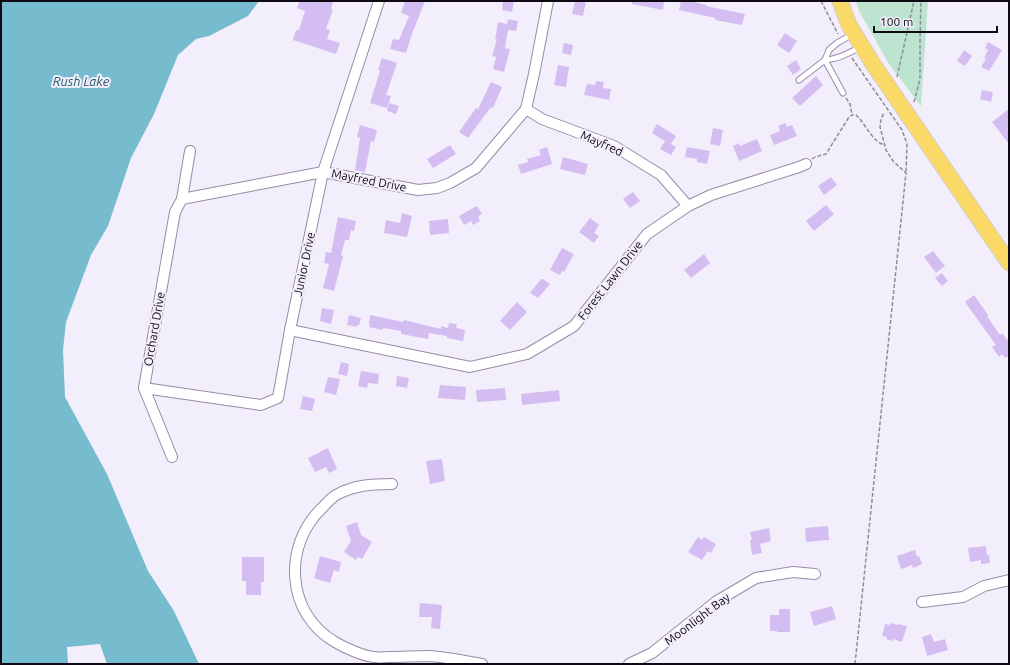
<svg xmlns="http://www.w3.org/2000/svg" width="1010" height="665" font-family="Ubuntu,sans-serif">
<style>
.green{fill:#bde3d1}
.water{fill:#77bbce}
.building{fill:#d4bef1}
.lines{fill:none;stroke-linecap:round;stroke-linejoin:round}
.service-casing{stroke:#988ba8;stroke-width:7}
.minor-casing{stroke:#988ba8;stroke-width:12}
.primary-casing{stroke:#cfced0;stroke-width:17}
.path{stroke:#908b97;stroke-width:1.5;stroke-dasharray:4 2;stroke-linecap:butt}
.service{stroke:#fff;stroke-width:5}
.minor{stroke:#fff;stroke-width:10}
.primary{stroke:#fbd967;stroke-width:15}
.labels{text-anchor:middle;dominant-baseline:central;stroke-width:4;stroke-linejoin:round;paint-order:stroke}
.street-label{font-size:12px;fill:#0e0913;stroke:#f3eefb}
.water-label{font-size:13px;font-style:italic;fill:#1f5766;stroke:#f3eefb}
</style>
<rect width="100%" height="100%" fill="#f3eefb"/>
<!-- green -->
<polygon class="green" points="856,1 928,1 921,106 889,64 859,11"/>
<!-- water -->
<polygon class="water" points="1,1 259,1 248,16 209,36 196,39 178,55 154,114 131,158 108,226 91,255 66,322 63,350 65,397 107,474 148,571 174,611 199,664 107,664 100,644 67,647 68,664 1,664"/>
<!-- building -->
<g class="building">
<polygon points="300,1 333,1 331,9 333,9 326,29 330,30 327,39 340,43 336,54 293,40 296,30 299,30 305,11 297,8"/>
<polygon points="405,1 425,1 412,34 406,53 390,49 393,39 399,40 409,16 401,13"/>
<polygon points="503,1 514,1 512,12 502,10"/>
<polygon points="575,1 586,1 583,16 572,14"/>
<polygon points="632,1 664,1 663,10 632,4"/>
<polygon points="681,1 689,1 707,5 706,6 745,14 742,25 715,20 715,18 679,10"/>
<polygon points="508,19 518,21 516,31 508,30 505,48 510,49 504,72 493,69 496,57 492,56 497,39 495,39 498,22 507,24"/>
<polygon points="785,33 797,41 789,53 777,45"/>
<polygon points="988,42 1002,50 989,71 981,67 986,59 984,58 988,50 985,48"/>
<polygon points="564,43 573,45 571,55 562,53"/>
<polygon points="964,50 972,56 965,66 957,61"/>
<polygon points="382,58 397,63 386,95 391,96 387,108 370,103 380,71 378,70"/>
<polygon points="796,60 801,69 793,75 787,66"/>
<polygon points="558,65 569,67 566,87 554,85"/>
<polygon points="816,76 823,85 800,106 792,98"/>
<polygon points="596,81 604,82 603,88 611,89 609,100 584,95 587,84 595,85"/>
<polygon points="491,82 502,87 493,108 491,107 468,138 459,132 476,108 478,109"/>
<polygon points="982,90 993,92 991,102 980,99"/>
<polygon points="389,103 399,106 396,114 387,111"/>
<polygon points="1009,109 1009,144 992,122"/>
<polygon points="785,123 787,127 792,125 797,136 774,145 770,135 780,131 778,126"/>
<polygon points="657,124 676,136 671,144 676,147 671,155 660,149 665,141 652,133"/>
<polygon points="360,125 377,130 374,142 371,141 365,172 355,170 360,138 357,137"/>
<polygon points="713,128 723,130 720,146 710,144"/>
<polygon points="757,139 762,151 739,161 733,146 739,143 740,146"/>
<polygon points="450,145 456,154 433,168 427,159"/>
<polygon points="547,147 552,164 521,174 518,165 528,162 527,159 541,155 539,150"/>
<polygon points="687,147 710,151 707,164 697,162 697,159 685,157"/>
<polygon points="563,157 588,164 585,175 560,169"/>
<polygon points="831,177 837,185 824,195 818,186"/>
<polygon points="633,192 640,201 630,208 623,199"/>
<polygon points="826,205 834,214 814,231 806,221"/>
<polygon points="477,206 482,214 478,217 480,221 473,225 471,221 464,225 459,216"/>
<polygon points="402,213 412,216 407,237 384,233 386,220 400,223"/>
<polygon points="338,217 356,221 354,231 351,230 349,240 345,240 341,255 343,256 334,291 323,288 329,264 324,263 326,252 331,253"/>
<polygon points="590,218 599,225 594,233 599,236 594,243 579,232"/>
<polygon points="448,219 449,233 430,235 429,221"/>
<polygon points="562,248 574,254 564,272 562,271 560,275 550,270"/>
<polygon points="933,251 945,266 936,273 924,257"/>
<polygon points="704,254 710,263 691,278 684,270"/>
<polygon points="942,273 948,281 942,286 935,278"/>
<polygon points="541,279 543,279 550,284 538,298 530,293"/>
<polygon points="974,295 988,315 987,316 1000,335 1002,333 1009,342 1009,356 1005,358 1002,354 999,357 992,347 996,345 965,302"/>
<polygon points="517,302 527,312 510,330 500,321"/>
<polygon points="322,308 334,310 331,324 320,321"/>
<polygon points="349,315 361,318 359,325 357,325 357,327 347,325"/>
<polygon points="370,315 403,322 404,320 441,329 441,326 448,328 449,323 457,324 456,328 465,330 463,341 447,338 447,336 429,333 428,339 401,334 401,331 383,328 382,330 369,327 370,324 369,324"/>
<polygon points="341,362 349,364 347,376 338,374"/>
<polygon points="361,371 379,374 378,384 368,383 367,388 358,386"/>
<polygon points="397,376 409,378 407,388 396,386"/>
<polygon points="328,377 340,379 336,395 324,392"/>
<polygon points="440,385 466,387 465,400 438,398"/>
<polygon points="505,388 506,400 477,402 476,390"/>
<polygon points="559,390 560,401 522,405 521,394"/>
<polygon points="303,396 315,399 312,411 300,409"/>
<polygon points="328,448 337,469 329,473 326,467 315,472 308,458"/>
<polygon points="442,459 445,481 430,484 426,461"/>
<polygon points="357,522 361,535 372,542 362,559 358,557 356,560 344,552 351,541 346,526"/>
<polygon points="828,526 829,540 806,542 805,528"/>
<polygon points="769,528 771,541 760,544 762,553 752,555 750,540 752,540 750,532"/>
<polygon points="698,537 702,540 704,537 716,544 711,553 708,551 702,560 688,552"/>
<polygon points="986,546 987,555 989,555 990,563 981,564 981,560 970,562 968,548"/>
<polygon points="915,550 917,557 919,556 922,564 913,568 912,565 901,569 897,556"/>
<polygon points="320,556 341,562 339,572 334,570 330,583 314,578"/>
<polygon points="242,557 264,557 264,582 261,582 261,595 246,595 246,581 242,581"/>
<polygon points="420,603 442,605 440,629 431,628 432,617 419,617"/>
<polygon points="832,606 836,619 814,626 810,612"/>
<polygon points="779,609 790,609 790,632 777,632 777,631 770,631 770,615 779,615"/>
<polygon points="890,623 898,625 898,624 907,626 902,642 893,639 892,641 886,639 887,637 882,636 885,624 890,625"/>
<polygon points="931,634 934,642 945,639 948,650 927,656 922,637"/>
</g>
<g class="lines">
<!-- service casing -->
<g class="service-casing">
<g id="service">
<path d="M825 60C839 59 848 53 861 47"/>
<polyline points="825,60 843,93"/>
<polyline points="799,80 825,60 829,50 837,43 853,34"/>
</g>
</g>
<!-- minor casing -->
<g class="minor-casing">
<g id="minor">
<polyline points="526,109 542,119 614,146 661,175 688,206"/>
<polyline points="182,199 323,172 418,190 437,188 450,183 476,168 526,109 534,74 548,1"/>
<polyline points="290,330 470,367 527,354 574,326 647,234 688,206 711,195 799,167 806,164"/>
<polyline points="144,388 261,405 278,398 290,330 323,172 379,1"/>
<polyline points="172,457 144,388 175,212 182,199 190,151"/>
<path d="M392 484C372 484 354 485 336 495 331 498 327 503 323 507 282 545 286 614 335 642 345 648 363 656 374 657 379 658 384 657 389 657 402 657 415 656 429 656 446 657 465 661 482 664"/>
<polyline points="922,602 963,597 984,586 1009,580"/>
<polyline points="629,664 652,653 717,601 756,578 793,572 815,574"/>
</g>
</g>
<!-- primary casing -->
<g class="primary-casing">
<polyline id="primary" points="840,1 849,25 873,64 1009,263"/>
</g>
<!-- path -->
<g class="path">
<polyline points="821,1 838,34"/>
<polyline points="852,58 902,130 907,144 906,173"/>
<polyline points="897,77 914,1"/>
<polyline points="846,98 850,104 852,115"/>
<polyline points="914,102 920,79 920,40 921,1"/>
<path d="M812 159 815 157 826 154 849 117 852 115H856L859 118C866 126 874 143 885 145"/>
<polyline points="855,664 906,173 893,161 886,150 880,127 881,120 884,112"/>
</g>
<!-- service -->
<use href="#service" class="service"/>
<!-- minor -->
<use href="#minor" class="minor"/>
<!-- primary -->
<use href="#primary" class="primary"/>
</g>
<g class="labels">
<!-- street labels -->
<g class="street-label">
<text transform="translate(602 143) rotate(24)">Mayfred</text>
<text transform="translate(369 180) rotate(11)">Mayfred Drive</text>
<text transform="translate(304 264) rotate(-78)">Junior Drive</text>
<text transform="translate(610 280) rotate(-52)">Forest Lawn Drive</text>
<text transform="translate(154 329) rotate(-80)">Orchard Drive</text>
<text transform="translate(697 619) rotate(-37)">Moonlight Bay</text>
</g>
<!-- water labels -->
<g class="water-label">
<text x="81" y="81">Rush Lake</text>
</g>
</g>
<!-- border -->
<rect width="1010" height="665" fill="none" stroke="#0e0913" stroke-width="4"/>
<!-- scale -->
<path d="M874 26v6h123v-6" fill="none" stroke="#0e0913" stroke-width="2"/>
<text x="880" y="26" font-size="12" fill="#0e0913" stroke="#f3eefb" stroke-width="3" paint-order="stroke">100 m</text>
</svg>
